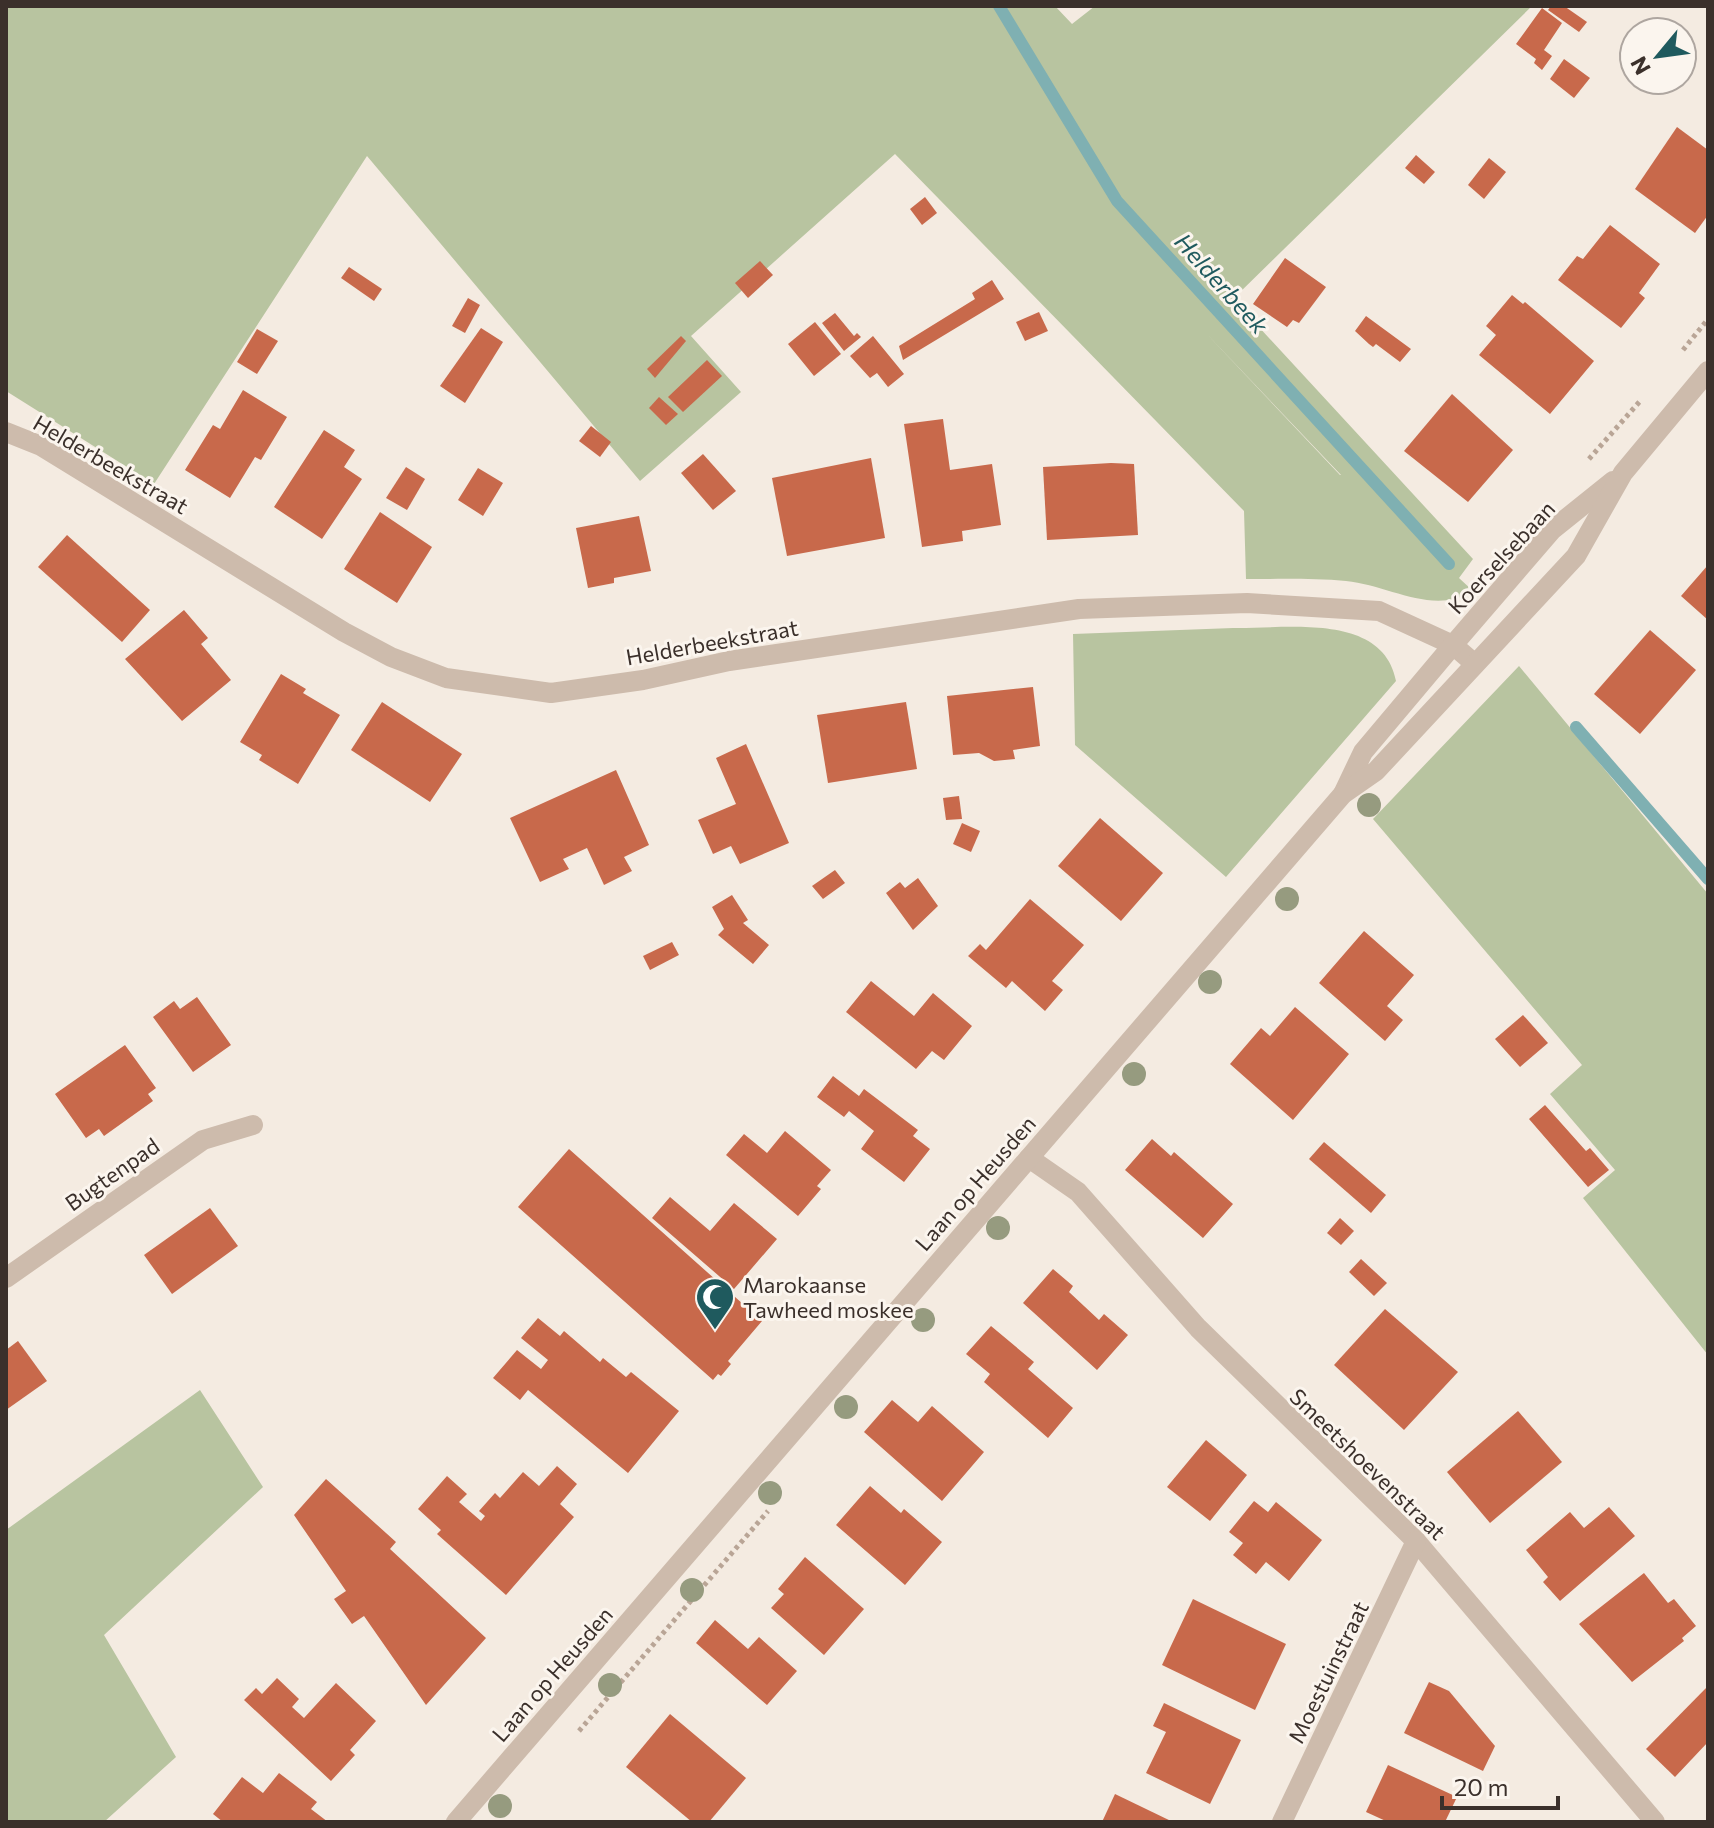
<svg xmlns="http://www.w3.org/2000/svg" width="1714" height="1828" font-family="Commissioner,sans-serif">
<style>
.green{fill:#b8c4a0;fill-rule:evenodd}
.lines{fill:none;stroke-linecap:round;stroke-linejoin:round}
.stream{stroke:#7fb0b2;stroke-width:12}
.building{fill:#c8694b}
.path{stroke:#b9a596;stroke-width:5;stroke-dasharray:4 4;stroke-linecap:butt}
.minor{stroke:#cdbbac;stroke-width:20}
.tree{fill:#969b7f}
.labels{text-anchor:middle;dominant-baseline:central;stroke-width:6;stroke-linejoin:round;paint-order:stroke}
.street-label{font-size:22px;fill:#3b302b;stroke:#fbf5ee}
.poi-label{font-size:22px;fill:#3b302b;stroke:#fbf5ee;text-anchor:start}
.water-label{font-size:24px;font-style:italic;fill:#1f5a5e;stroke:#fbf5ee}
</style>
<rect width="100%" height="100%" fill="#f4ebe1"/>
<!-- green -->
<g class="green">
<path d="M6 6H1055L1072 24 1095 6H1532L1233 299 1473 559 1459 578 1473 591C1433 616 1389 585 1346 581 1313 578 1279 579 1246 579L1244 511 895 154 691 336 741 392 640 481 367 156 154 484 6 391ZM1203 330 1341 475H1340Z"/>
<path d="M1233 628C1286 629 1383 612 1396 681L1226 877 1075 745 1073 634Z"/>
<polygon points="1519,666 1708,894 1708,1355 1583,1198 1615,1170 1550,1094 1582,1065 1373,819"/>
<polygon points="200,1390 263,1487 104,1635 176,1757 104,1822 6,1822 6,1530"/>
</g>
<g class="lines">
<!-- stream -->
<g class="stream">
<polyline points="999,6 1117,201 1449,564"/>
<polyline points="1576,727 1708,879"/>
</g>
</g>
<!-- building -->
<g class="building">
<polygon points="1551,6 1564,6 1587,22 1579,32 1548,10"/>
<polygon points="1542,8 1562,23 1544,50 1552,56 1542,70 1534,63 1536,59 1516,44"/>
<polygon points="1564,59 1590,78 1574,98 1550,79"/>
<polygon points="1677,127 1708,150 1708,215 1695,233 1635,189"/>
<polygon points="1416,155 1435,172 1424,184 1405,168"/>
<polygon points="1489,158 1506,172 1484,199 1468,185"/>
<polygon points="925,197 937,213 922,225 910,209"/>
<polygon points="1610,225 1660,264 1639,293 1645,298 1621,328 1558,280 1577,256 1583,259"/>
<polygon points="1285,258 1326,287 1299,323 1293,320 1287,327 1253,304"/>
<polygon points="760,261 773,275 748,298 735,283"/>
<polygon points="349,267 382,289 374,301 341,278"/>
<polygon points="992,280 1004,299 903,360 899,346 975,299 972,293"/>
<polygon points="1512,295 1523,304 1525,302 1594,361 1550,414 1479,355 1496,335 1486,326"/>
<polygon points="468,298 480,305 465,333 452,326"/>
<polygon points="1039,312 1048,331 1025,341 1016,322"/>
<polygon points="835,313 854,336 857,333 861,337 844,351 822,323"/>
<polygon points="1366,316 1411,349 1400,362 1376,344 1373,347 1369,344 1355,331"/>
<polygon points="815,322 841,354 814,376 788,344"/>
<polygon points="481,328 503,342 465,403 440,386"/>
<polygon points="257,329 278,341 257,374 237,362"/>
<polygon points="681,336 686,341 655,378 647,369"/>
<polygon points="873,336 904,374 888,387 877,373 870,378 850,356"/>
<polygon points="707,360 722,376 683,412 668,397"/>
<polygon points="243,390 287,417 261,460 255,457 230,498 185,470 213,425 220,429"/>
<polygon points="1452,394 1513,450 1468,502 1404,451"/>
<polygon points="659,397 678,414 666,425 649,408"/>
<polygon points="943,419 950,470 992,464 1001,525 962,531 963,541 922,547 904,424"/>
<polygon points="591,426 611,442 600,457 579,441"/>
<polygon points="324,430 355,450 344,467 362,479 322,539 274,507"/>
<polygon points="703,454 736,491 713,510 681,473"/>
<polygon points="871,458 885,538 787,556 772,478"/>
<polygon points="1111,463 1134,464 1138,535 1047,540 1043,467"/>
<polygon points="406,467 425,479 407,510 386,498"/>
<polygon points="478,468 503,483 483,516 458,500"/>
<polygon points="380,512 432,547 397,603 344,569"/>
<polygon points="639,516 651,571 614,578 614,583 588,588 576,528"/>
<polygon points="67,535 150,610 122,642 38,567"/>
<polygon points="1708,565 1708,620 1681,596"/>
<polygon points="184,610 208,638 201,644 231,680 182,721 125,659"/>
<polygon points="1650,630 1696,670 1640,734 1594,694"/>
<polygon points="281,674 306,689 303,693 340,715 298,784 259,760 262,755 240,742"/>
<polygon points="1033,687 1040,746 1013,750 1015,759 994,761 979,753 953,755 947,696"/>
<polygon points="382,702 462,754 430,802 351,750"/>
<polygon points="906,702 917,769 828,783 817,715"/>
<polygon points="746,744 789,843 740,864 731,846 713,854 698,820 736,804 716,758"/>
<polygon points="616,770 649,845 624,857 632,871 604,885 587,848 563,859 569,869 540,882 510,818"/>
<polygon points="959,796 962,819 946,820 943,798"/>
<polygon points="1100,818 1163,873 1121,921 1058,866"/>
<polygon points="962,823 980,831 971,852 953,844"/>
<polygon points="835,870 845,883 823,899 812,886"/>
<polygon points="918,878 938,906 913,930 886,893 900,882 905,888"/>
<polygon points="732,895 748,920 743,923 769,945 753,964 718,935 724,929 712,907"/>
<polygon points="1030,899 1084,945 1052,981 1063,990 1045,1011 1012,981 1006,988 968,956 980,944 986,950"/>
<polygon points="1364,931 1414,975 1387,1006 1403,1020 1385,1041 1319,983"/>
<polygon points="672,942 679,955 650,970 643,956"/>
<polygon points="871,981 914,1016 933,993 972,1026 944,1060 932,1051 916,1069 846,1012"/>
<polygon points="197,997 231,1045 193,1072 153,1017 174,1001 180,1009"/>
<polygon points="1295,1007 1349,1054 1293,1120 1230,1064 1261,1028 1270,1036"/>
<polygon points="1523,1015 1548,1043 1520,1067 1495,1039"/>
<polygon points="125,1045 156,1088 148,1094 153,1101 104,1136 99,1129 86,1138 55,1094"/>
<polygon points="833,1076 859,1096 864,1089 918,1130 913,1136 930,1149 904,1182 861,1149 874,1131 849,1111 844,1117 817,1097"/>
<polygon points="1545,1105 1586,1151 1590,1148 1609,1170 1588,1187 1529,1119"/>
<polygon points="785,1131 831,1170 817,1186 821,1189 798,1216 726,1155 744,1134 767,1153"/>
<polygon points="1152,1139 1171,1156 1174,1152 1233,1204 1203,1238 1125,1170"/>
<polygon points="1324,1142 1386,1195 1371,1213 1309,1159"/>
<polygon points="569,1149 762,1321 728,1361 731,1364 721,1376 718,1374 713,1380 518,1207"/>
<polygon points="670,1197 710,1231 734,1203 777,1239 734,1289 652,1218"/>
<polygon points="210,1208 238,1246 172,1294 144,1255"/>
<polygon points="1340,1218 1354,1231 1341,1245 1327,1233"/>
<polygon points="1361,1259 1387,1283 1374,1296 1349,1272"/>
<polygon points="1053,1269 1073,1286 1069,1292 1099,1320 1104,1314 1128,1335 1097,1370 1023,1303"/>
<polygon points="1385,1309 1458,1372 1404,1430 1334,1365"/>
<polygon points="538,1318 560,1336 564,1331 600,1362 603,1358 626,1377 631,1372 679,1411 628,1473 528,1390 520,1400 493,1378 517,1350 541,1369 548,1360 521,1338"/>
<polygon points="991,1326 1034,1362 1028,1369 1073,1408 1048,1438 984,1382 990,1374 966,1354"/>
<polygon points="18,1341 47,1381 6,1410 6,1350"/>
<polygon points="892,1400 918,1422 932,1406 984,1452 942,1501 864,1432"/>
<polygon points="1518,1411 1562,1462 1490,1523 1447,1472"/>
<polygon points="1206,1440 1247,1475 1210,1521 1167,1487"/>
<polygon points="557,1466 577,1484 560,1504 574,1517 506,1595 437,1534 441,1530 418,1509 447,1476 467,1494 459,1502 481,1521 485,1516 479,1511 495,1493 500,1498 523,1472 539,1486"/>
<polygon points="326,1479 396,1542 390,1549 486,1638 426,1705 364,1616 352,1624 334,1599 346,1591 294,1515"/>
<polygon points="870,1486 901,1513 904,1509 942,1542 905,1585 836,1525"/>
<polygon points="1254,1501 1268,1512 1276,1502 1322,1540 1289,1581 1266,1562 1256,1574 1233,1555 1243,1543 1229,1532"/>
<polygon points="1609,1507 1635,1536 1560,1601 1543,1582 1548,1577 1526,1550 1570,1512 1584,1528"/>
<polygon points="805,1557 864,1609 824,1655 771,1608 784,1594 778,1589"/>
<polygon points="1644,1573 1668,1603 1674,1599 1696,1626 1682,1638 1684,1641 1632,1682 1579,1624"/>
<polygon points="1193,1599 1286,1644 1255,1710 1162,1665"/>
<polygon points="715,1620 748,1649 759,1637 797,1671 767,1705 696,1643"/>
<polygon points="277,1678 299,1699 292,1707 304,1718 336,1683 376,1721 350,1750 355,1755 331,1781 244,1700 256,1688 262,1694"/>
<polygon points="1429,1682 1449,1691 1495,1746 1483,1771 1404,1733"/>
<polygon points="1708,1686 1708,1742 1675,1777 1646,1749"/>
<polygon points="1164,1703 1241,1740 1210,1804 1146,1773 1166,1732 1153,1726"/>
<polygon points="670,1714 746,1778 709,1822 692,1822 626,1767"/>
<polygon points="1388,1765 1457,1797 1445,1822 1388,1822 1366,1812"/>
<polygon points="279,1773 317,1802 311,1809 328,1822 223,1822 213,1814 242,1777 263,1793"/>
<polygon points="1115,1794 1173,1822 1102,1822"/>
</g>
<g class="lines">
<!-- path -->
<g class="path">
<polyline points="1683,350 1708,319"/>
<polyline points="1589,459 1641,400"/>
<polyline points="579,1731 768,1511"/>
</g>
<!-- minor -->
<g class="minor">
<polyline points="6,432 41,446 344,632 391,657 446,678 551,693 643,680 729,661 1079,609 1247,603 1379,611 1453,645 1475,664"/>
<polyline points="1343,794 1363,752 1453,645 1552,530 1613,481"/>
<polyline points="1029,1158 1078,1192 1198,1328 1416,1541 1655,1822"/>
<polyline points="6,1278 203,1140 253,1125"/>
<polyline points="456,1822 1343,794 1376,771 1576,556 1623,473 1708,371"/>
<polyline points="1282,1822 1416,1541"/>
</g>
</g>
<!-- trees -->
<g class="tree">
<circle cx="1369" cy="805" r="12"/>
<circle cx="1287" cy="899" r="12"/>
<circle cx="1210" cy="982" r="12"/>
<circle cx="1134" cy="1074" r="12"/>
<circle cx="998" cy="1228" r="12"/>
<circle cx="923" cy="1320" r="12"/>
<circle cx="846" cy="1407" r="12"/>
<circle cx="770" cy="1493" r="12"/>
<circle cx="692" cy="1590" r="12"/>
<circle cx="610" cy="1685" r="12"/>
<circle cx="500" cy="1806" r="12"/>
</g>
<!-- icons -->
<defs>
<g id="mosque-pin" transform="scale(2)"><path d="M0 17L-7.5 6A9.5 9.5 0 1 1 7.5 6Z" fill="#1f5a5e" stroke="#fbf5ee"/><path d="M3.5-4.9A6 6 0 1 0 3.5 4.9A5 5 0 1 1 3.5-4.9Z" fill="#fff"/></g>
</defs>
<g fill-rule="evenodd">
<use href="#mosque-pin" x="715" y="1297"/>
</g>
<g class="labels">
<!-- street labels -->
<g class="street-label">
<text transform="translate(111 464) rotate(30)">Helderbeekstraat</text>
<text transform="translate(1501 557) rotate(-47)">Koerselsebaan</text>
<text transform="translate(712 642) rotate(-10)">Helderbeekstraat</text>
<text transform="translate(112 1174) rotate(-35)">Bugtenpad</text>
<text transform="translate(975 1183) rotate(-49)">Laan op Heusden</text>
<text transform="translate(1368 1464) rotate(44)">Smeetshoevenstraat</text>
<text transform="translate(1328 1672) rotate(-64)">Moestuinstraat</text>
<text transform="translate(552 1674) rotate(-49)">Laan op Heusden</text>
</g>
<!-- poi labels -->
<g class="poi-label">
<text x="743" y="1284">Marokaanse<tspan x="743" dy="25">Tawheed moskee</tspan></text>
</g>
<!-- water labels -->
<g class="water-label">
<text transform="translate(1222 283) rotate(48)">Helderbeek</text>
</g>
</g>
<!-- border -->
<rect width="1714" height="1828" fill="none" stroke="#3b302b" stroke-width="16"/>
<!-- north arrow -->
<g transform="translate(1658 56) rotate(241)"><circle r="38" fill="#fbf5ee" stroke="#aea6a0" stroke-width="2"/>
<path d="M0-6L14 30L0 20L-14 30Z" fill="#1f5a5e"/>
<text y="-12" font-size="22" font-weight="bold" text-anchor="middle" fill="#3b302b">N</text>
</g>
<!-- scale -->
<path d="M1442 1796v12h116v-12" fill="none" stroke="#3b302b" stroke-width="4"/>
<text x="1454" y="1796" font-size="24" fill="#3b302b" stroke="#fbf5ee" stroke-width="6" paint-order="stroke">20 m</text>
</svg>
